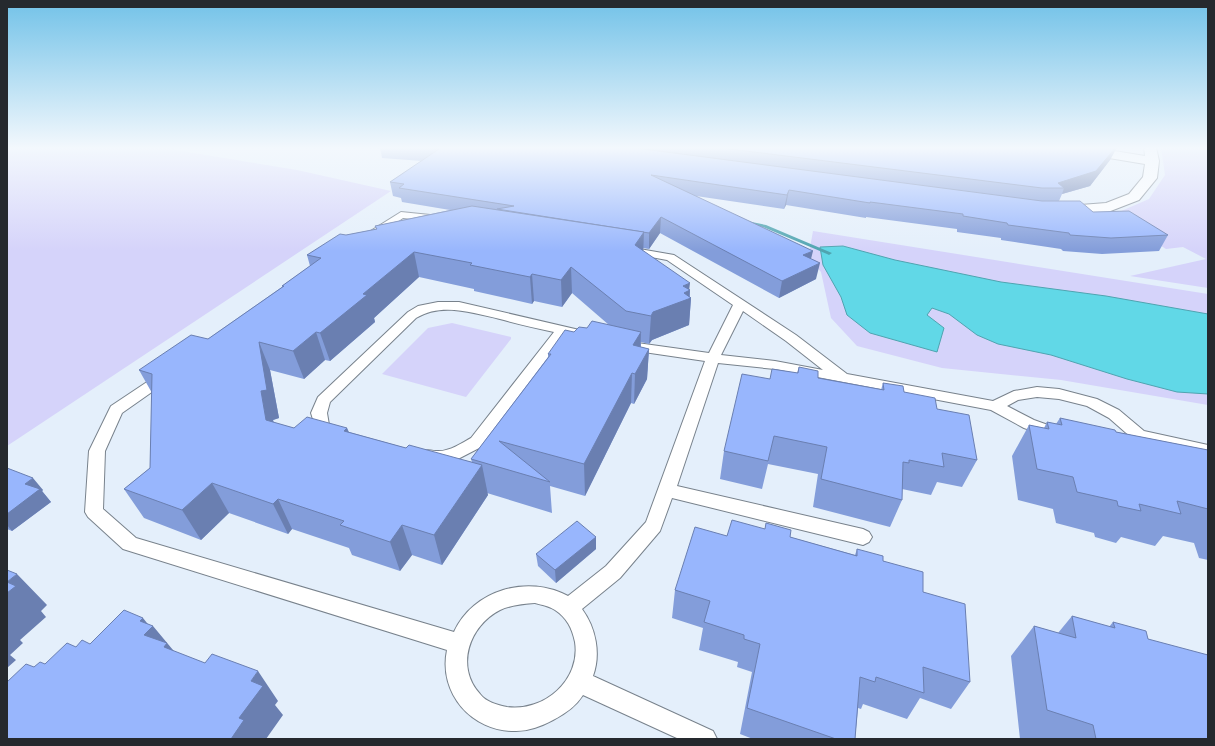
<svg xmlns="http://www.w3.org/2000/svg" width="1215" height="746" font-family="'PT Sans',sans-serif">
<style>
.green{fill:#d5d3fa}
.water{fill:#61d8e7;stroke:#4fa4b0}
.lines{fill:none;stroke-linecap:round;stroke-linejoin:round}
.stream{fill:#4fa4b0;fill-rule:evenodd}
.lane-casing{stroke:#78828c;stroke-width:2}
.street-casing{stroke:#78828c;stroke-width:2}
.lane{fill:#fff;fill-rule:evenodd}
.street{fill:#fff;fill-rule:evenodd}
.wall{fill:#839dda;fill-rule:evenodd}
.shaded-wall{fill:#6a7fb1}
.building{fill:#98b6fd;stroke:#6a7fb1}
</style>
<rect width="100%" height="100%" fill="#e4effb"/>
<!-- green -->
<g class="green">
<polygon points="7,147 158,147 297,170 391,191 7,446"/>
<polygon points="1161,147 1208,147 1208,288 1130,276 1206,259 1183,247 1166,249 1112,215 1149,199 1165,175"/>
<polygon points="813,231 1208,294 1208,405 1061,380 942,368 857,346 831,318 821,272 815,265 809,253"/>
<polygon points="452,323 511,337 511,339 466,397 382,374 428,328"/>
</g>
<!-- water -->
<polygon class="water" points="843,246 895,260 1001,282 1106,296 1208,314 1208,394 1177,392 1127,379 1051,355 998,344 977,335 949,314 932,308 927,315 944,328 937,352 870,333 847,315 841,297 823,265 820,247"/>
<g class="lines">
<!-- stream -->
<polygon class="stream" points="747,221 766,225 832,253 829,255 827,254 763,227 745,224 745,222"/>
<!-- lane casing -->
<g class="lane-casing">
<g id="lane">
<polygon points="401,212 440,216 445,219 440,222 403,218 377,236 369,236 368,234 369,232"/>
<path d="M628 247 674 255 796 335 847 374 993 401 1014 391 1037 387 1059 389 1097 399 1119 410 1144 431 1208 445V457L1133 439 1109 418 1087 406 1059 399 1037 397 1018 400 1007 406 1034 420 1059 429 1061 433 1059 437 1053 438 1024 428 991 410 775 369 718 363 677 486 863 529 869 532 872 537 869 542 863 545 672 498 660 531 620 578 582 609C596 628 601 654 593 676L713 731 717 739H679L583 695C576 706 565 714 553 720 542 726 529 731 516 731 472 732 438 693 447 650L123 549 88 517 85 512 89 451 109 410 111 406 159 374 164 373 169 374 171 377 169 380 122 413 105 451 103 509 136 538 454 632C473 590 528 574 568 596L606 566 646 522 705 361 630 350 625 349 623 346 625 343 630 342 709 353 733 305 667 260 624 252 623 250ZM743 311 786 341 823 370 775 361 721 355ZM535 603C542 605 549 606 555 610 567 618 572 628 575 642 581 680 544 712 507 707 497 705 486 702 480 694 455 667 469 626 500 610 510 605 523 604 535 603Z"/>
<path d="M438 302H459L588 332 590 335 588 338 583 339 566 335 483 446 456 460 435 463 423 459 421 455 423 451C429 449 430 451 436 451 449 452 460 444 471 438L554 332C536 328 518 324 500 319 473 313 442 302 416 318L330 402 327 413 329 425 338 427 341 431 338 435 333 436 317 432 311 413 318 397 408 312 418 306Z"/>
</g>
</g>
<!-- street casing -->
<g class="street-casing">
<polygon id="street" points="1061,147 1090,147 1145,156 1144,147 1156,147 1159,161 1157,178 1139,200 1108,212 1075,215 1055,213 1052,210 1055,207 1106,203 1129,194 1143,177 1145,164 1067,151 1063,150"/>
</g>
<!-- lane -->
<use href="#lane" class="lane"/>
<!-- street -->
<use href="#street" class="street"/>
</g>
<!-- wall -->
<g class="wall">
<path d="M380 147H1117L1110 160 1090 186 1062 194 1059 201 1093 212 1168 235 1159 251 1102 254 1063 251 1061 249 1001 240V238L957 232V229L866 217V218L786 205 784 209 696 196 811 259 816 279 779 298 660 233 649 249 643 248V251L690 290V297L691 298 689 325 652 340 649 344 641 342V347L649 349 647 379 634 404 631 403 585 496 550 486 552 513 487 493 488 495 442 565 412 555 400 571 352 555 349 548 292 529 288 534 229 513 201 540 144 518 124 489 150 468 152 393 139 370 208 339 282 287V286L310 266 307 255 346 235 376 229 375 226 450 210 402 202 401 198 393 196 390 182 422 161 382 158ZM419 277 474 289V291L532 304 534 301 562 307 572 293 609 325 587 328 574 332 548 354V357L471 459 472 462 406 448 349 432 347 428H294L274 423 273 420 279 418 270 370 304 379 325 360 330 361 375 322 374 318Z"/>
<polygon points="799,367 818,378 881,390 883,383 904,392 937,409 977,460 962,487 937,482 931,495 902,489 902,500 890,527 813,507 818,474 768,464 762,489 720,479 724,451 770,379 797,373"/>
<polygon points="1060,418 1116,432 1208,450 1208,560 1199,558 1194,543 1163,536 1155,546 1121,537 1116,543 1095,537 1094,533 1056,523 1053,509 1018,500 1012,456 1029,425 1044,428 1047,422 1056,424"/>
<polygon points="7,468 43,490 42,491 51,502 12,531 7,529"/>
<polygon points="727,536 790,537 855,555 857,549 883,561 923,592 970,682 951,709 920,698 907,719 863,704 861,709 858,708 855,739 753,739 740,734 752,672 737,667 738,662 699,650 703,628 672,618 675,590"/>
<polygon points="596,537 596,549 556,583 538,566 536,554"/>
<polygon points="1072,616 1109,627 1113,622 1148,639 1208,739 1020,739 1011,656 1034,626 1058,633"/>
</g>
<!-- shaded-wall -->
<g class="shaded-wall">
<polygon points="1117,147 1110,160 1090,186 1062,194 1064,188 1058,183"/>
<polygon points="789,190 786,205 784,209 787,195"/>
<polygon points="661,217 660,233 649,249 649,233"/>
<polygon points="644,232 643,257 635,245"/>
<polygon points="813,251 809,267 803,255"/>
<polygon points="414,252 419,277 374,318 375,322 330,361 320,333 363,294"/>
<polygon points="820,263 816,279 779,298 782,281"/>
<polygon points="571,267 572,293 562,307 561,280"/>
<polygon points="532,274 534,301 532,304 530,277"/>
<polygon points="690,283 689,291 690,290 689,299 691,298 689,325 652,340 649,344 651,316 653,312 683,286"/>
<polygon points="316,332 325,360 304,379 293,351"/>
<polygon points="641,332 640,361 633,345"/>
<polygon points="259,342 270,370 279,418 273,420 279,450 266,420 261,391"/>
<polygon points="649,349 647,379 634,404 635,374"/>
<polygon points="632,373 631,403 585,496 584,464"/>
<polygon points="347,428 357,457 344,431"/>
<polygon points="482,465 488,495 442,565 434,535"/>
<polygon points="33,478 43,490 42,491 51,502 12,531 7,525 7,514 25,484"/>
<polygon points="212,483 229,513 201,540 182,510"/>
<polygon points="278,499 292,529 288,534 273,504"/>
<polygon points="402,525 412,555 400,571 390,542"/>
<polygon points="596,537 596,549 556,583 555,570"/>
<polygon points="17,574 47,605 41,611 46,617 20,640 23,643 10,655 16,660 7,668 7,582"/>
<polygon points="143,618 151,628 153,626 178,656 144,635 140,621"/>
<polygon points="258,671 278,701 275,705 283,715 266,739 231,739 239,718 251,681"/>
</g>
<!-- building -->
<g class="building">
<polygon points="412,147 628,147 1042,201 1080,201 1093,212 1129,211 1168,235 1111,238 1070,235 1069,233 1008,225 1007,223 963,216 963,214 870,202 870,203 789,190 787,195 651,175 813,251 803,255 820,263 782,281 661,217 649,233 497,209 514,206 399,188 404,184 390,182 439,149"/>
<polygon points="714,147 1116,147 1096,171 1058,183 1064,188 1042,188"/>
<polygon points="472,206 644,232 635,245 690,283 683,286 690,290 684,293 691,298 653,312 651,316 626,311 571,267 561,280 532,274 530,277 470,265 472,263 414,252 363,294 367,295 320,333 316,332 293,351 259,342 267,390 261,391 266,420 294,428 307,417 347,428 344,431 406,448 409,445 482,465 434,535 402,525 390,542 340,525 344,521 278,499 273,504 212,483 182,510 124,489 150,468 152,374 139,370 191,335 208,339 284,286 282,286 321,258 307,255 340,234 346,235 377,229 375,226"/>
<polygon points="592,321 641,332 633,345 649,349 635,374 632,373 584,464 499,441 550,482 471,459 551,354 548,354 565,330 574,332 579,327 587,328"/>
<polygon points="799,367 818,371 818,378 884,390 883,383 903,386 904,392 935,398 937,409 969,415 977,460 942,453 944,467 909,460 909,463 903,462 902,500 821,479 827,447 774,436 768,461 724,451 742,374 770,379 772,369 798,373"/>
<polygon points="1060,418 1115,430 1116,432 1208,450 1208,509 1177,501 1181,514 1139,504 1141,511 1118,506 1117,501 1077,492 1073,477 1037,469 1029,425 1049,429 1047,422 1062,425"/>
<polygon points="7,468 33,478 25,484 40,489 7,514"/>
<polygon points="732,520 765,529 766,523 791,530 790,537 857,556 857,549 883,556 883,561 923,572 923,592 965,604 970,682 923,667 924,693 876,677 875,682 860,677 855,739 836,739 747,708 760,644 744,639 744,635 704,622 710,601 675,590 695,527 727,536"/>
<polygon points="577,521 596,537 555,570 536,554"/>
<polygon points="7,570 17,574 7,582 16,586 7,593"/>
<polygon points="124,610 143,618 140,621 153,626 144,635 167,643 164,647 205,663 212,654 258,671 251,681 263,686 239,718 244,720 231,739 7,739 7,682 26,664 34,667 40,662 45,664 67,643 76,647 82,640 90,644"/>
<polygon points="1072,616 1115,628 1113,622 1146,631 1148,639 1208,655 1208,739 1096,739 1093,725 1047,710 1034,626 1076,638"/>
</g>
<!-- sky -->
<linearGradient id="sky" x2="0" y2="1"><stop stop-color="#72c2e8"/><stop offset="0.59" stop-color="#f3f8fd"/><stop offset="1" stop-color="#f3f8fd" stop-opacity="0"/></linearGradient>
<rect width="1215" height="251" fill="url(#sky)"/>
<!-- border -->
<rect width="1215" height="746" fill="none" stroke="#25292e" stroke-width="16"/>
</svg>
